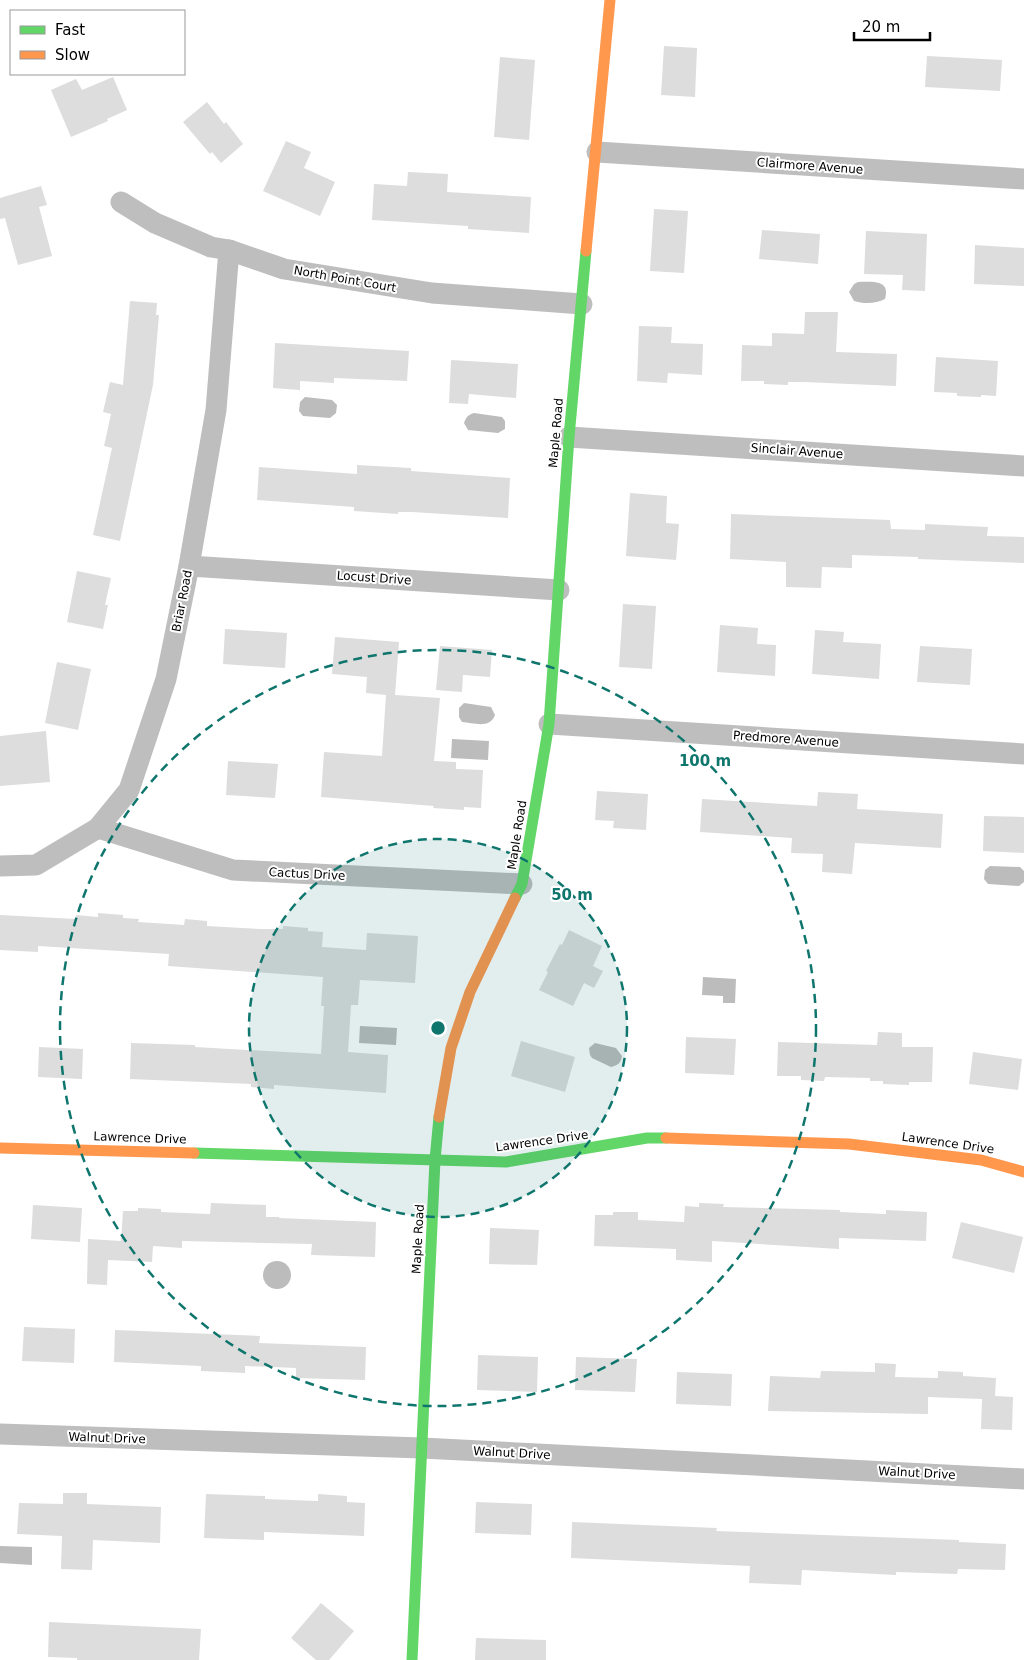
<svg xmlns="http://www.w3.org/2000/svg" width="1024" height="1660" font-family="'DejaVu Sans',sans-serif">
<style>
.water{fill:#bcbcbc}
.building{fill:#ddd}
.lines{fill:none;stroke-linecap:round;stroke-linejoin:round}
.street{stroke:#bebebe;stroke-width:21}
.fast{stroke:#63d668;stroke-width:11}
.slow{stroke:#ff974d;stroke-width:11}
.ring{fill:none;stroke:#0f766e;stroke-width:2.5;stroke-dasharray:9 6}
.labels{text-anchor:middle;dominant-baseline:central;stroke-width:4;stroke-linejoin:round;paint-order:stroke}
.street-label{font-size:12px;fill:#000;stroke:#fff}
.centre{fill:#0f766e;stroke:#fff;stroke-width:2.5}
.ring-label{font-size:15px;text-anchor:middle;font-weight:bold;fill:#0f766e;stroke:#fff;stroke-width:4;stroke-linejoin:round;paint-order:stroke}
</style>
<rect width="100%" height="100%" fill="#fff"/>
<!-- water -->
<g class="water">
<path d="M858 282C871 282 891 279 885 299 876 304 863 304 854 301L849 292 854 284Z"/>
<polygon points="305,397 332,400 337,405 336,413 330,418 303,416 299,411 300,402"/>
<path d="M474 413 502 417 505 421V429L498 433 468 430 464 423C466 417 468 415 474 413Z"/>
<path d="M464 703 491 707 495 715C490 729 474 723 462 722L459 717V708Z"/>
<polygon points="452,739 489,741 488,760 451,758"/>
<polygon points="990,866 1020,867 1024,871 1024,882 1019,886 988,884 984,879 985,870"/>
<polygon points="703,977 736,979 735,1003 723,1003 723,996 702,995"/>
<polygon points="360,1026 397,1028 396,1045 359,1043"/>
<path d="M595 1043 616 1048 622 1056C621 1063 618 1065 611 1067L592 1058 590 1055 589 1048Z"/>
<circle cx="277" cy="1275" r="14"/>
<polygon points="0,1546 32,1547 32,1565 0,1563"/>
</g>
<!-- building -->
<g class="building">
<polygon points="664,46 697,48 695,97 661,95"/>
<polygon points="927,56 1002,60 1000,91 925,87"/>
<polygon points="500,57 535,60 529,140 494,137"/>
<polygon points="113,77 127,110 107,119 108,121 71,137 51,90 76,79 82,90"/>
<polygon points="207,102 224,124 226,122 243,144 221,163 212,152 210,154 183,122"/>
<polygon points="286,141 311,152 304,168 335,182 320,216 263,191"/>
<polygon points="408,172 448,174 447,192 531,197 529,233 468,229 468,226 372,220 374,184 407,186"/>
<polygon points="41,186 47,205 39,207 52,256 18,265 5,218 0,219 0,198"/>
<polygon points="654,209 688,211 684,273 650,271"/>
<polygon points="762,230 820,234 818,264 759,259"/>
<polygon points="866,231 927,234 925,291 902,290 903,275 864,274"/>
<polygon points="975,245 1024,248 1024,286 974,284"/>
<polygon points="130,301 157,303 156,315 159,315 153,385 120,541 93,535 112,448 104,446 111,414 103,412 110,382 123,385"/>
<polygon points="805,312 838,312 836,352 897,354 896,386 804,382 788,382 788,385 764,384 764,381 741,381 742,345 772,346 772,333 804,334"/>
<polygon points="639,326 672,327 671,343 703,344 702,375 668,373 667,383 637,381"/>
<polygon points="275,343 409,351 407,381 334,378 334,383 300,381 300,390 273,388"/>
<polygon points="936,357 998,361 996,396 981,395 981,397 957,396 957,393 934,392"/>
<polygon points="451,360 518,364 516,398 469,394 468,404 449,403"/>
<polygon points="357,465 411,468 411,471 510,478 508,518 412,512 398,512 398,514 354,511 354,507 257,500 259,467 357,474"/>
<polygon points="630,493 667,496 666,523 679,524 676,560 626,556"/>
<polygon points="731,514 890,520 891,529 925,530 925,524 988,527 987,536 1024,537 1024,563 918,559 918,557 852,555 852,568 822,567 821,588 786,587 786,562 730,559"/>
<polygon points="77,571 111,578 105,605 108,605 103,629 67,622"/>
<polygon points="623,604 656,606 652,669 619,667"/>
<polygon points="720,625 758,628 757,644 776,645 775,676 717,672"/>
<polygon points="225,629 287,633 285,668 223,664"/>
<polygon points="815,630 844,632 843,642 881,644 879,679 812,674"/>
<polygon points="335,637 399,642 395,695 440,698 434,761 456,762 456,769 483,770 481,808 464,807 464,810 433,808 434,806 321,797 324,752 382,756 386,695 366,693 367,677 332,674"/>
<polygon points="440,646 492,650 490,677 463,675 462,692 436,690"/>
<polygon points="920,646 972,649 970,685 917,682"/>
<polygon points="57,662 91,669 78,730 45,723"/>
<polygon points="46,731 50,782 0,786 0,736"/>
<polygon points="228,761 278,764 275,798 226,795"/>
<polygon points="597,791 648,794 646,830 613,828 614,821 595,820"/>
<polygon points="818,792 858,794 857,809 943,814 941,848 855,843 852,874 822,872 823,854 791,853 792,838 700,832 702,799 817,806"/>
<polygon points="984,816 1024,817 1024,853 983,851"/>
<polygon points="98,913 123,915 123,918 139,919 138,922 184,925 185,919 207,921 207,926 260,929 283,929 283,926 308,928 308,931 323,932 322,947 366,950 367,933 418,936 415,983 360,980 358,1005 351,1005 348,1052 388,1055 386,1093 274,1085 274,1089 251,1087 251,1084 130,1079 131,1043 195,1045 195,1047 321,1054 324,1006 321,1006 323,977 168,966 169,954 38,946 38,952 0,950 0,915 76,919 76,915 98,917"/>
<polygon points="569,930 602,946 593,966 603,971 594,988 584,983 573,1006 539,990 548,972 546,971 560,944 562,945"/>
<polygon points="878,1032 902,1033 902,1047 933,1047 932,1082 909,1082 909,1085 883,1084 883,1081 870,1081 870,1078 825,1077 824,1081 801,1080 801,1076 777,1076 778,1042 877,1045"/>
<polygon points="686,1037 736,1039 734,1075 685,1073"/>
<polygon points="521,1041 575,1057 565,1092 511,1076"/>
<polygon points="39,1047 83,1049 82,1079 38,1077"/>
<polygon points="973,1052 1022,1059 1018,1090 969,1084"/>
<polygon points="211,1203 266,1205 266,1217 279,1217 279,1218 376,1222 375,1257 311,1255 312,1244 182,1241 182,1248 153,1246 152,1262 108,1260 107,1285 87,1284 88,1239 121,1241 123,1211 138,1211 138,1208 161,1209 161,1212 210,1214"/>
<polygon points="699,1203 724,1204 723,1207 840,1210 840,1212 886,1214 886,1210 927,1212 926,1241 839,1238 839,1249 712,1241 712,1262 676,1260 676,1249 594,1246 595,1215 613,1215 613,1212 638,1212 638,1220 684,1222 685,1206 699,1207"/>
<polygon points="33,1205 82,1208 80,1242 31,1239"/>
<polygon points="961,1222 1023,1237 1014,1273 952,1258"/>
<polygon points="490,1228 539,1230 537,1265 489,1264"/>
<polygon points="24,1327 75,1329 74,1363 22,1361"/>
<polygon points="115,1330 260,1336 259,1343 366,1347 365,1380 296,1378 296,1368 245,1366 245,1373 201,1371 201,1366 114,1362"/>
<polygon points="478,1355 538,1357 537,1392 477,1390"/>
<polygon points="576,1357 637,1359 635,1392 575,1390"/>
<polygon points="875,1363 896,1364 895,1377 938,1378 938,1371 963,1372 963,1376 996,1378 995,1396 1013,1397 1012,1430 981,1429 982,1399 928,1397 928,1414 768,1411 770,1376 820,1378 821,1371 875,1372"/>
<polygon points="677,1372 732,1374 731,1406 676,1404"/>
<polygon points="63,1493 87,1493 87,1504 161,1507 160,1543 93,1540 92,1570 61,1569 62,1536 17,1534 19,1503 63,1504"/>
<polygon points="206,1494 265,1496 265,1499 318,1501 318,1494 347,1496 347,1502 365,1503 364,1536 264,1532 264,1540 204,1538"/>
<polygon points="476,1502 532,1504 531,1535 475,1533"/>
<polygon points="572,1522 717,1528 716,1531 959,1540 959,1542 1006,1544 1005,1570 958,1569 957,1574 896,1572 896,1575 802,1570 801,1585 749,1583 750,1566 571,1558"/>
<polygon points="321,1603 354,1631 329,1660 316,1660 291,1638"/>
<polygon points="49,1622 201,1629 199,1660 77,1660 77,1658 48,1657"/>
<polygon points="476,1638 546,1640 546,1660 475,1660"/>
</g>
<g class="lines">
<!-- street -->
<g class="street">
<polyline points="597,152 1024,179"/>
<polyline points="121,202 155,223 211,247 229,250 284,269 432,293 582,304"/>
<polyline points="569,437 1024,466"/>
<polyline points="189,566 559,590"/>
<polyline points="549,724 1024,754"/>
<polyline points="98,828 233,870 522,884"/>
<polyline points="0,866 36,865 98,828 129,790 166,679 189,566 216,410 229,250"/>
<polyline points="0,1434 422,1448 1024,1479"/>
</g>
<!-- fast -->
<g class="fast">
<polyline points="515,898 522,884 549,724 569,437 586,251"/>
<polyline points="194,1153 506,1162 647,1138 666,1138"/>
<polyline points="412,1660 435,1160 439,1117"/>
</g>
<!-- slow -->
<g class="slow">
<polyline points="586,251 610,0"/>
<polyline points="439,1117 451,1048 470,992 515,898"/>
<polyline points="666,1138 849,1144 981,1160 1024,1172"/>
<polyline points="0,1148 194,1153"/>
</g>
</g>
<!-- distance rings -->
<circle cx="438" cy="1028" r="189" fill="#0f766e" fill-opacity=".12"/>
<g class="ring">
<circle cx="438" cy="1028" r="189"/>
<circle cx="438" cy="1028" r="378"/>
</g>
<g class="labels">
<!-- street labels -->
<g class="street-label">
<text transform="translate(810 166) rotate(4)">Clairmore Avenue</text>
<text transform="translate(345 279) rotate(10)">North Point Court</text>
<text transform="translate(556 433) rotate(-85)">Maple Road</text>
<text transform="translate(797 451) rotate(4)">Sinclair Avenue</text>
<text transform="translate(374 578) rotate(4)">Locust Drive</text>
<text transform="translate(182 601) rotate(-79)">Briar Road</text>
<text transform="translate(786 739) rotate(4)">Predmore Avenue</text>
<text transform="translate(517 835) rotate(-81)">Maple Road</text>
<text transform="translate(307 874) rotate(3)">Cactus Drive</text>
<text transform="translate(140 1138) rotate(2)">Lawrence Drive</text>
<text transform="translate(542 1141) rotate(-8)">Lawrence Drive</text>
<text transform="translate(948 1143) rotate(8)">Lawrence Drive</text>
<text transform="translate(418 1239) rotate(-87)">Maple Road</text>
<text transform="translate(107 1438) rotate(2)">Walnut Drive</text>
<text transform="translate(512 1453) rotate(3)">Walnut Drive</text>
<text transform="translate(917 1473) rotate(3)">Walnut Drive</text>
</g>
</g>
<circle cx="438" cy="1028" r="8" class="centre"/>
<g class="ring-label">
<text x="705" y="766">100 m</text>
<text x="572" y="900">50 m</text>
</g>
<!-- legend -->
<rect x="10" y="10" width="175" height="65" fill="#ffffff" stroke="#999999"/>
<rect x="20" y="26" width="25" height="8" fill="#63d668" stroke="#999999"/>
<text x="55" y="35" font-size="15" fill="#000000">Fast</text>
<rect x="20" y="51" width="25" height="8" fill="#ff974d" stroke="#999999"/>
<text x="55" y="60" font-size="15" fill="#000000">Slow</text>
<!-- scale -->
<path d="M854 32v8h76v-8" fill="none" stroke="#000000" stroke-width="2.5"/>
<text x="862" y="32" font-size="15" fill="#000000" stroke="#ffffff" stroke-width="4" paint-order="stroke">20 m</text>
</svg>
